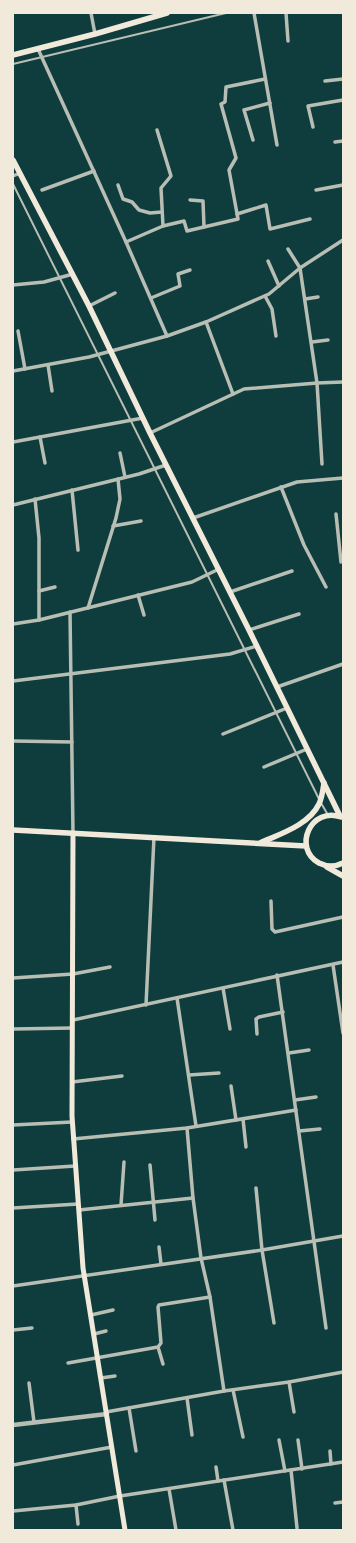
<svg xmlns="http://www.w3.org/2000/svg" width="356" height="1543" font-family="Barlow,sans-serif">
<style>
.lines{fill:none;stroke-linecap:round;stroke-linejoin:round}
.service{stroke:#b8beb3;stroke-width:2}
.minor{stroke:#b8beb3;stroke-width:3.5}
.tertiary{stroke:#b8beb3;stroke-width:4.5}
.secondary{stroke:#f1e9da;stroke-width:5}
.primary{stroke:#f1e9da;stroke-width:5.5}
</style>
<rect width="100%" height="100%" fill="#0f3d3e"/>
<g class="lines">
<!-- service -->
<g class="service">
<polyline points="13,64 226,13"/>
<polyline points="13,184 319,799"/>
<polyline points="321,803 328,815"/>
</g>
<!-- minor -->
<g class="minor">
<polyline points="91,13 95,34"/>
<polyline points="254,13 277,145"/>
<polyline points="286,13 288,41"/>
<polyline points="38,49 126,242 167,336"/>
<polyline points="325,81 343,79"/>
<polyline points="313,127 308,106 343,100"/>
<polyline points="157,130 171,176 161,188 163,226"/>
<polyline points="253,140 244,110 270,103"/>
<polyline points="335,142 343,141"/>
<polyline points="13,176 20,173"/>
<polyline points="118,185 123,199 132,202 139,210 150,213 162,212"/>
<polyline points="42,190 94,171"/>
<polyline points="316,190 343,185"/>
<polyline points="190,200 203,201 204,227"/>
<polyline points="237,214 266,205 270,229 310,219"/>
<polyline points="126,242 163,226 184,221 187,231 238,219 229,170 236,158 221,104 225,102 226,87 265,79"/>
<polyline points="288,249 300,268 317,383 322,464"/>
<polyline points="268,261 279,286"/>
<polyline points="13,285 44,282 73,274"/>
<polyline points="265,296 272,309 276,336"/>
<polyline points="151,298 180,286 178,274 190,270"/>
<polyline points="305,299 318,297"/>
<polyline points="89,306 115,293"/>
<polyline points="206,322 233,394"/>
<polyline points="18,331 25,369"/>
<polyline points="312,342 328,340"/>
<polyline points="48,365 52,391"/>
<polyline points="13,371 89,357 167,336 206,322 269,294 300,268 343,240"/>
<polyline points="150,433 244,389 317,383 343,382"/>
<polyline points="40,437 45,463"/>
<polyline points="13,442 143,418"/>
<polyline points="120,453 125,477"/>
<polyline points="281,487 304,545 326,587"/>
<polyline points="72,490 78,550"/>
<polyline points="35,499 39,538 39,620"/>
<polyline points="13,505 139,474 166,465"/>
<polyline points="336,514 341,562"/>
<polyline points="193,518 297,482 343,478"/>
<polyline points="113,526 141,521"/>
<polyline points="39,591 55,587"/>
<polyline points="230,592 292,571"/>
<polyline points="138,595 144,615"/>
<polyline points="88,608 116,518 120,499 118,479"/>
<polyline points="70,612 73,833"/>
<polyline points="13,624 39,620 192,582 219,569"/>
<polyline points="249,630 299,614"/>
<polyline points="13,681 230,654 257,646"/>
<polyline points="277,687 343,664"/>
<polyline points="223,734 287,708"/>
<polyline points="13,741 72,742"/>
<polyline points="264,767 307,749"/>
<polyline points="271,901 272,929 275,932 343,917"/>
<polyline points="333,965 343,1033"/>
<polyline points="277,975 326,1328"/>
<polyline points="13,978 73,974 110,967"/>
<polyline points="223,988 230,1029"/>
<polyline points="177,998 196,1126"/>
<polyline points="146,1005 154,837"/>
<polyline points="73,1020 343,962"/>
<polyline points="13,1029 72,1028"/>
<polyline points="257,1034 256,1019 259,1017 283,1012"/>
<polyline points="289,1053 309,1050"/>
<polyline points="189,1075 219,1073"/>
<polyline points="72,1082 122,1076"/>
<polyline points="231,1086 236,1120"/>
<polyline points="295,1100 316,1097"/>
<polyline points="243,1119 246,1147"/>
<polyline points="13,1125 72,1122"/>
<polyline points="187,1128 193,1198 201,1258 210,1297 224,1391"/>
<polyline points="299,1131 320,1129"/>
<polyline points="73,1139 187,1128 296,1110"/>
<polyline points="150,1165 155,1220"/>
<polyline points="13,1170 75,1166"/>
<polyline points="256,1188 262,1250 274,1323"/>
<polyline points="121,1205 124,1162"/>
<polyline points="13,1208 78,1204"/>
<polyline points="79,1210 193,1198"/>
<polyline points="159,1247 161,1264"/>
<polyline points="13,1286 262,1250 343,1236"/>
<polyline points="91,1315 113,1310"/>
<polyline points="13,1330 32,1328"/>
<polyline points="94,1334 106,1331"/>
<polyline points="158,1347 163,1364"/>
<polyline points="68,1363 158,1347 161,1343 158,1307 159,1305 210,1297"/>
<polyline points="101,1378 115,1376"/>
<polyline points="289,1382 294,1412"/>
<polyline points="29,1383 34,1422"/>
<polyline points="233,1390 243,1437"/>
<polyline points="187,1398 192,1435"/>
<polyline points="129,1408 136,1451"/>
<polyline points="106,1412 224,1391 289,1382 343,1372"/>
<polyline points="279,1440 285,1471"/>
<polyline points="298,1440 302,1469"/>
<polyline points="330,1451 331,1464"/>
<polyline points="13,1465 112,1447"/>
<polyline points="216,1467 218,1481"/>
<polyline points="291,1470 297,1528"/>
<polyline points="224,1480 233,1530"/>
<polyline points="169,1489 176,1530"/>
<polyline points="335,1503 343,1502"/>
<polyline points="76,1505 78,1524"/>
<polyline points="13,1511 76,1505 120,1496 343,1462"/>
</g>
<!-- tertiary -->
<polyline class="tertiary" points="13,1425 107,1414"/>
<!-- secondary -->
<polyline class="secondary" points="73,833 72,1116 83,1268 125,1530"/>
<!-- primary -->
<g class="primary">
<polyline points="13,55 95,34 167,13"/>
<polyline points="13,160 89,306 150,433 249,630 340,816"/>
<path d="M341 817C311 806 292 848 319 863 327 867 335 867 343 863"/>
<polyline points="13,830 306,846"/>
<path d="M260 843C280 834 309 825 319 804 322 798 323 790 324 783"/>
<polyline points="327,867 343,876"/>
</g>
</g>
<!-- border -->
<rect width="356" height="1543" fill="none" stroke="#f1e9da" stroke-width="28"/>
</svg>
